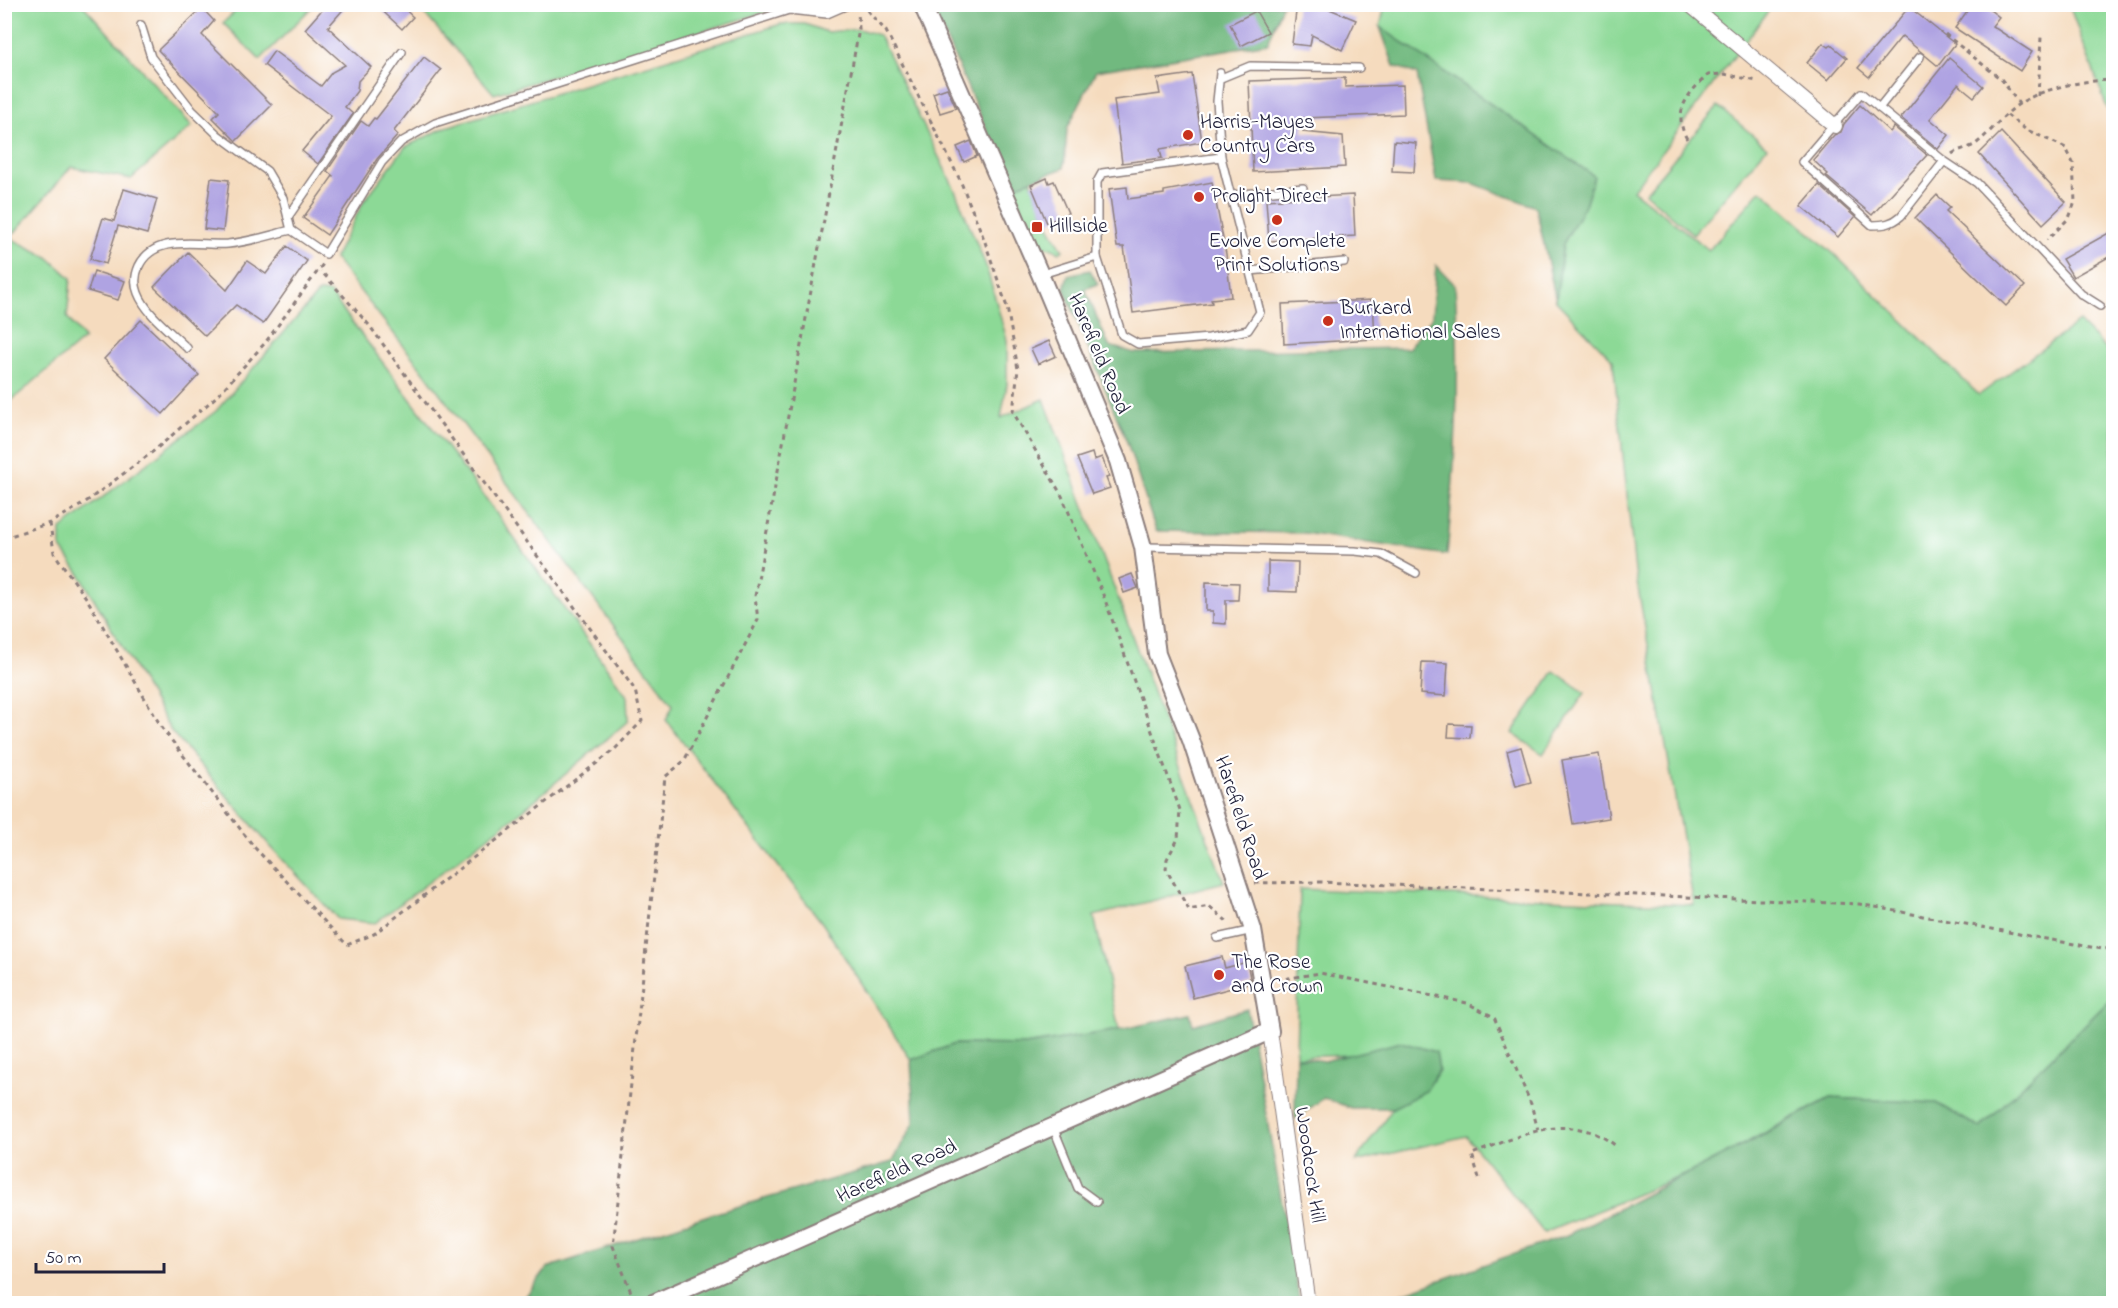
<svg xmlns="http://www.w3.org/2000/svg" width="2118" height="1308" font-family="'Indie Flower',sans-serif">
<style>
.green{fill:#8cd996;stroke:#577e68;stroke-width:1.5}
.forest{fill:#71b97f;stroke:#4a6e5d;stroke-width:1.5}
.building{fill:#afa3e2}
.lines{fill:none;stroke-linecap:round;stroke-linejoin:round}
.service-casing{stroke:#8c7e7c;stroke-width:10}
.minor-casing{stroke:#8c7e7c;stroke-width:16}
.tertiary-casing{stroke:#8c7e7c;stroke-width:20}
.path{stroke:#8c7e7c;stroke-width:3;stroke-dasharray:4.5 4.5;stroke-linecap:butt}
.service{stroke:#fff;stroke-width:7}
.minor{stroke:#fff;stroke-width:14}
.tertiary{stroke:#fff;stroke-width:16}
.poi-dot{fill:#c8321e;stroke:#fff;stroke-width:2}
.labels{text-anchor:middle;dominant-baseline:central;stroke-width:4.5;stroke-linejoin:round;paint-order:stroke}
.poi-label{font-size:21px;fill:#22223b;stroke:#fff;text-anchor:start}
.street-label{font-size:21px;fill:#22223b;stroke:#fff}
</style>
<rect width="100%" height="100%" fill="#fff"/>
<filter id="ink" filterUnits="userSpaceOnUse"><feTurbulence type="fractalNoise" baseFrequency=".0167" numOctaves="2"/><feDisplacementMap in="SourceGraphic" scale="12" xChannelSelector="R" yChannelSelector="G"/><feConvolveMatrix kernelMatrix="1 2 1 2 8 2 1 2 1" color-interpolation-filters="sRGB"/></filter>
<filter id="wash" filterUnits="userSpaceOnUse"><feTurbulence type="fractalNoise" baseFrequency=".008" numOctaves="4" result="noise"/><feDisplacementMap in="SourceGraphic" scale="24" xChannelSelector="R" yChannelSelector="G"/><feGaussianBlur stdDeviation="1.35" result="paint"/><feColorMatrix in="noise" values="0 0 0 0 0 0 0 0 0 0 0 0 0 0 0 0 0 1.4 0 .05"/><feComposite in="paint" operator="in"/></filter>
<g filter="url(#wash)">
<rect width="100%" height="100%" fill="#f5dbbe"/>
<!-- green -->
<g class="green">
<polygon points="5,4 83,5 192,126 131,179 71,167 10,238 48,257 71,278 67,317 84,339 5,406"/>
<polygon points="315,4 260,60 223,23 242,5"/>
<polygon points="417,5 789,5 494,94"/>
<polygon points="1385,5 1773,5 1633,190 1709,250 1761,190 1835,255 1979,395 2079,322 2113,356 2113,997 1980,1128 1936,1103 1830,1098 1691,1172 1544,1233 1466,1136 1355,1162 1393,1108 1439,1070 1436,1052 1296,1057 1300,889 1694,905 1635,571 1613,360 1556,301 1563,244 1585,205 1594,176 1380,27"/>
<polygon points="2069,5 2113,5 2113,124"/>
<polygon points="781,24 805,24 827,32 859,29 879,35 955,190 986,266 1007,340 1007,384 1001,418 1044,399 1217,864 1224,882 1094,916 1119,1030 1025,1045 955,1044 911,1060 823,924 666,720 673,705 421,368 334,258 364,201 405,147 446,127"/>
<polygon points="1718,106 1767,147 1693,234 1645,193"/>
<polygon points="1031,180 1047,223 1063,250 1060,252 1037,243 1012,187"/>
<polygon points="319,292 330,293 484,496 627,696 628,721 522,811 375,923 338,919 271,847 171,731 79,573 61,548 61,529 216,411"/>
<polygon points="1554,671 1585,693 1543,754 1512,733"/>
</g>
<!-- forest -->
<g class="forest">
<polygon points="931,5 1282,5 1268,43 1096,71 1067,129 1064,168 1012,187"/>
<polygon points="1380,27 1594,176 1585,205 1563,244 1556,301 1536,207 1472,183 1436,181 1417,74 1394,66"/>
<path d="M1436 265 1455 285C1461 378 1455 462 1447 555L1304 533 1156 531 1127 442 1064 289 1068 275 1090 270 1098 284 1085 289 1109 346 1135 353 1409 348 1432 317Z"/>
<polygon points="2113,997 2113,1303 1375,1303 1565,1236 1761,1136 1830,1098 1936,1103 1980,1128"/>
<polygon points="1247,1009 1300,1303 520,1304 547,1268 709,1215 892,1162 914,1123 911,1060 955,1044 1025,1045 1119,1030 1190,1014 1193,1025"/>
<polygon points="1401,1042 1436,1052 1439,1070 1426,1091 1393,1108 1351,1108 1324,1098 1295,1119 1296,1057 1324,1061"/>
</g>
<g id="blocks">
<!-- building -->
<g class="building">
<polygon points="327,4 348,4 328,27 371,67 358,81 357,91 345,107 353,114 318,164 302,151 331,116 264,65 274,51 321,86 332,72 345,65 305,29"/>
<polygon points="375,4 399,4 413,17 402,29"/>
<polygon points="1297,4 1327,4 1327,8 1356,20 1342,50 1312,35 1310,46 1292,44"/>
<polygon points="1972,4 1982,4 1999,17 1992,26 2032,52 2020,71 1955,28"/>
<polygon points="1909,7 1955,44 1938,66 1902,36 1869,77 1858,68"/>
<polygon points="202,8 214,21 202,35 272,105 236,141 213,118 219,112 158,50"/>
<polygon points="1256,11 1268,32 1241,46 1230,24"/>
<polygon points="1823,43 1829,47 1831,45 1847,58 1828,80 1807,63"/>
<polygon points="424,57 441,70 394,131 398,135 377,159 327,235 303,218 333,176 327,171 361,121 368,126 374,118 376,119"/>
<polygon points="1949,58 1983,86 1974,97 1958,84 1930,119 1949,135 1938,149 1901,118"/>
<polygon points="1192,74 1202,142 1160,149 1162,158 1122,163 1114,100 1160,94 1157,79"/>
<polygon points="1345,78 1345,87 1403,85 1404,114 1304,118 1303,132 1343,136 1345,167 1253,172 1249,81"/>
<polygon points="947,88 956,108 940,113 933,93"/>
<polygon points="1860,105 1890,132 1894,127 1927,155 1872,215 1826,176 1828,174 1813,160 1834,135 1841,132 1844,124"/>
<polygon points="2001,132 2066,202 2043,224 1979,154"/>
<polygon points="971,141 977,156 964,162 957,147"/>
<polygon points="1394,141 1416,143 1414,172 1392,171"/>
<polygon points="211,178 229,180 223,231 204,229"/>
<polygon points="1047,178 1049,183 1054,181 1068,213 1047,223 1031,185"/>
<polygon points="1212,182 1226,254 1231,297 1211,299 1212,303 1133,313 1124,247 1117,247 1109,189 1127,187 1128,199 1164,194 1164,191"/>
<polygon points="1819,185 1855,217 1838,237 1801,206"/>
<polygon points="124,189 157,199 147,234 118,226 106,264 90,259 103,218 114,221"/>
<polygon points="1353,195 1355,236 1269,241 1266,200"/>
<polygon points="1937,195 1950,207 1946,211 2025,286 2006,306 1915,218"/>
<polygon points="2114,230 2114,254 2073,277 2062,259"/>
<polygon points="287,246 307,261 263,324 236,305 205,336 154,287 188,252 227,290 247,261 266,274"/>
<polygon points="94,271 125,281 118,300 88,291"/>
<polygon points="1373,300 1375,339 1284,344 1282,304"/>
<polygon points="141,320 199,375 163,414 104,359"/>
<polygon points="1049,341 1056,356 1038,364 1031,349"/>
<polygon points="1092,453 1094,460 1102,457 1109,477 1106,478 1110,488 1092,494 1077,458"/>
<polygon points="1268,561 1298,562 1297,592 1268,591"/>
<polygon points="1132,574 1138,588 1124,593 1119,579"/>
<polygon points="1206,582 1239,583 1238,600 1226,600 1226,624 1213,623 1213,611 1206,611"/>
<polygon points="1422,662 1448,663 1446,696 1420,694"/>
<polygon points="1449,724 1471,725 1470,738 1448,737"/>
<polygon points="1521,747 1531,782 1516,786 1507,751"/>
<polygon points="1599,754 1609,818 1573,824 1562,760"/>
<polygon points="1222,957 1225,968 1247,962 1251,983 1193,998 1185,966"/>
</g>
</g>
</g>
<g filter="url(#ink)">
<use href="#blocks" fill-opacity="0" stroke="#8c7e7c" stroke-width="1.5"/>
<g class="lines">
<!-- service casing -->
<g class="service-casing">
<g id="service">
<polyline points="141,25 151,57 192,110 218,135 267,171 283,198 291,230 326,254 382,162 401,142 435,123 789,10 827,14 850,4"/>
<polyline points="1221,78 1250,66 1359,68"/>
<polyline points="1879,108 1920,57"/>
<path d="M1944 161 1901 216C1892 224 1884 225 1872 225L1802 162 1861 93 1944 161 1977 183 2081 294 2100 306"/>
<polyline points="1233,195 1303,188"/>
<polyline points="288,217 402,52"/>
<polyline points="1097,257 1097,182 1102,173 1221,157"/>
<polyline points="1250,271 1344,262"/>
<polyline points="1042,274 1097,257 1122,335 1138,344 1209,338 1248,330 1260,312 1221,157 1217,101 1220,73"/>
<path d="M187 348C171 332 146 314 138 293 134 283 135 275 139 266 155 233 199 246 228 244 249 242 271 235 291 230"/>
<polyline points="1145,547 1355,551 1381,554 1416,573"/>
<polyline points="1217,938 1253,930"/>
<polyline points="1053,1127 1078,1188 1097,1202"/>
</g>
</g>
<!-- minor casing -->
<g class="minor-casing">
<g id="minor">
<polyline points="1689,4 1835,126"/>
<polyline points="1270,1031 1308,1304"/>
</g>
</g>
<!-- tertiary casing -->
<g class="tertiary-casing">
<polyline id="tertiary" points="651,1304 1270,1031 1253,930 1191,740 1157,654 1143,547 1118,461 1040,274 922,4"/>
</g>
<!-- path -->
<g class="path">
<polyline points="861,4 886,31 960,180 984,239 1007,307 1018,369 1013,412 1062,496 1104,597 1180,810 1178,839 1167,859 1166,869 1189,910 1209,906 1229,923"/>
<polyline points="1945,34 2002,80 2019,104"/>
<polyline points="2038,96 2041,37"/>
<polyline points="2007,115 2025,129 2066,148 2073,163 2075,202 2069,218 2047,240"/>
<path d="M1687 139C1672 112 1687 94 1708 75L1724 74 1757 81"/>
<path d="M1952 154C1960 148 1970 149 1977 143 1992 131 2003 115 2019 104 2040 89 2088 78 2114 81"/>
<polyline points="50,523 54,553 87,599 162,728 255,848 347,945 374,934 614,750 642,721 635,690 369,325 321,271"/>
<polyline points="4,538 50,523 83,504 155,450 217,396 265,343 323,264"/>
<polyline points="1255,883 1320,882 1859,904 2035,937 2102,949 2114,948"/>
<polyline points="1277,980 1320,973 1467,1003 1494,1017 1531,1104 1538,1130"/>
<path d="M1479 1178 1472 1154C1521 1136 1569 1109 1616 1146"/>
<polyline points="634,1300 613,1246 665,777 684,761 758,620 755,596 859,29 858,12"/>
</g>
<!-- service -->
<use href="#service" class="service"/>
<!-- minor -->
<use href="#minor" class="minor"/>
<!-- tertiary -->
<use href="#tertiary" class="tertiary"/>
</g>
</g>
<!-- markers -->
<g class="poi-dot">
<circle cx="1188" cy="135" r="6"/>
<circle cx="1199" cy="197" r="6"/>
<circle cx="1277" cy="220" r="6"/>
<rect x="1031" y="221" width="12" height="12" rx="3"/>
<circle cx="1328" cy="321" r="6"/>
<circle cx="1219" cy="975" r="6"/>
</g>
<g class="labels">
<!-- poi labels -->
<g class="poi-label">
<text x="1200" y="123">Harris-Mayes<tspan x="1200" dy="24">Country Cars</tspan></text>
<text x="1211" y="197">Prolight Direct</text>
<text x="1049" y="227">Hillside</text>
<text x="1277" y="242" text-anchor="middle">Evolve Complete<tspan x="1277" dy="24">Print Solutions</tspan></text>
<text x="1340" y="309">Burkard<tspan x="1340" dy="24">International Sales</tspan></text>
<text x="1231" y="963">The Rose<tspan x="1231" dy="24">and Crown</tspan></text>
</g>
<!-- street labels -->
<g class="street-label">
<text transform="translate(1098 354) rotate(67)">Harefield Road</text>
<text transform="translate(1240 818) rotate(72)">Harefield Road</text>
<text transform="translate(1309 1165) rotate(82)">Woodcock Hill</text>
<text transform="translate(897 1172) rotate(-24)">Harefield Road</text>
</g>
</g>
<!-- margin -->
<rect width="2118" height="1308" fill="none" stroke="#fff" stroke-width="24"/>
<!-- scale -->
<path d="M36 1263v9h128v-9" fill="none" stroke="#22223b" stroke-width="3"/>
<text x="45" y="1263" font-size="18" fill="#22223b" stroke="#ffffff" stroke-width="4.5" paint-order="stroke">50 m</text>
</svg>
